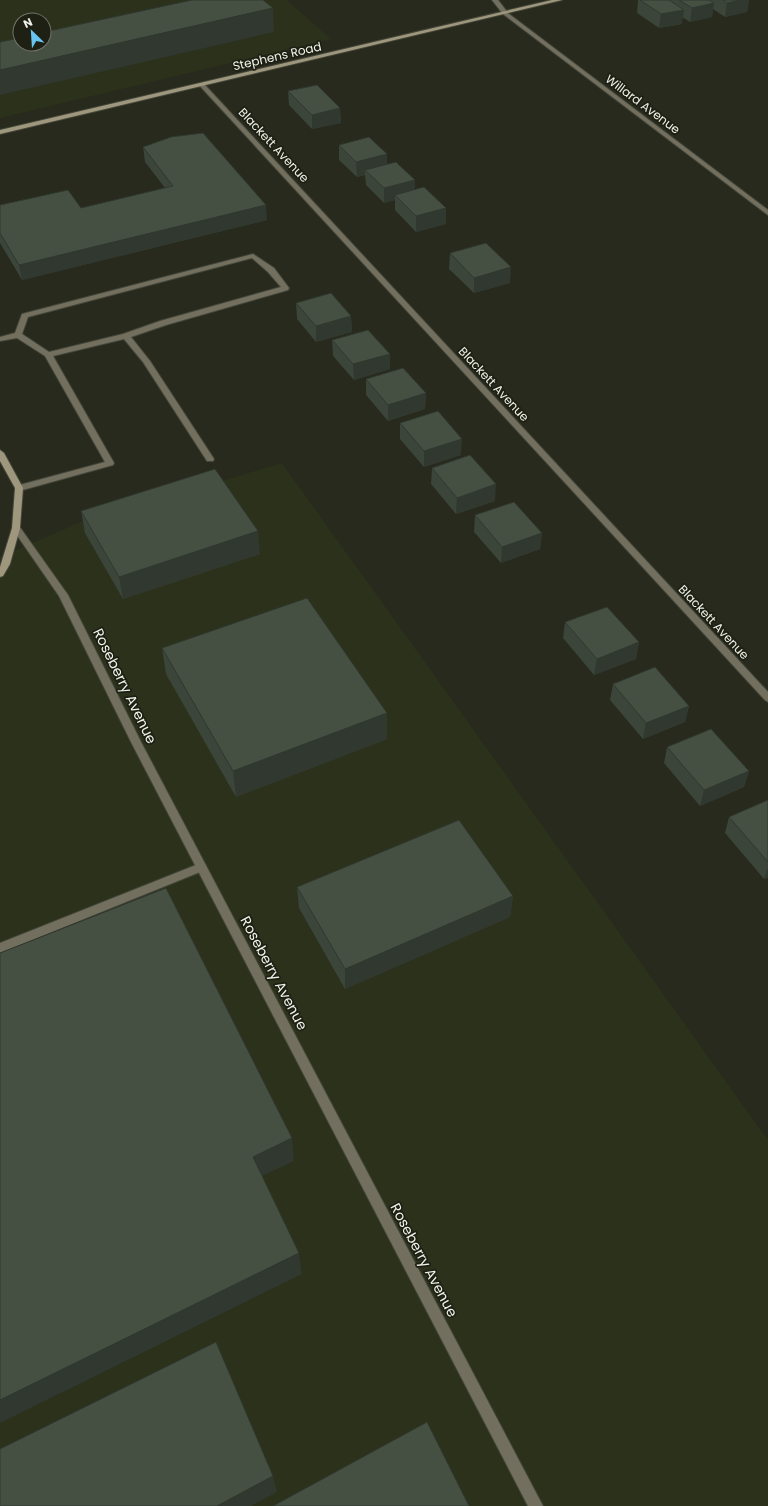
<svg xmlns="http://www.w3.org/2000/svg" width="768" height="1506" font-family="Poppins,sans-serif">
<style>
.built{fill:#2c311c;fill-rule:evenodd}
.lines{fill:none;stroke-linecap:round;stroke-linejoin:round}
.lane-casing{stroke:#434639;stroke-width:2}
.street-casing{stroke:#434639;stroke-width:2}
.secondary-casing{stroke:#434639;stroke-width:2}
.lane{fill:#736f5f;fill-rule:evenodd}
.street{fill:#736f5f;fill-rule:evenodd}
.secondary{fill:#9e977d;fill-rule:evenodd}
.wall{fill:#3b453a}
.shaded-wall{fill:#30382f}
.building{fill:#455043;stroke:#30382f}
.labels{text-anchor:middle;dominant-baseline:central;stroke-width:3.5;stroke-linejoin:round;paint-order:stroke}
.far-street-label{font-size:12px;fill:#f1f3ea;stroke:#1d2013}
.street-label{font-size:14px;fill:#f1f3ea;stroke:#1d2013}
</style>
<rect width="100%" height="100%" fill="#272a1c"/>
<!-- built -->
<g class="built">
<path d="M0 0H287L331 39 0 118ZM20 20H44V44H20Z"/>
<polygon points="282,463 768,1140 768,1506 0,1506 0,557 81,522"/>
</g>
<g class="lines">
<!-- lane casing -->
<g class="lane-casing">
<g id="lane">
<polygon points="492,0 498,0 508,13 507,14 503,14"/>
<path d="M253 254 274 268 289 288 288 290 166 325 131 337 150 361 214 459 213 461H207L143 362 124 339 53 356 114 463 113 465 19 491 16 490 15 488 16 486 105 462 45 356 17 338 0 341V337L15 333 22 314ZM252 258 268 272 281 287 160 321 123 334 49 352 22 334 28 317Z"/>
<polygon points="201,863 205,864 206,867 205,870 0,953 0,943"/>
</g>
</g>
<!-- street casing -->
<g class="street-casing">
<g id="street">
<polygon points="505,11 768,210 768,215 503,14 502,13"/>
<polygon points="200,84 204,84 768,692 768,702 765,700 200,86"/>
<polygon points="16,525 19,526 68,595 141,742 543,1506 528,1506 131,742 59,596 12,528"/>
</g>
</g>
<!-- secondary casing -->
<g class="secondary-casing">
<g id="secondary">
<polygon points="552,0 562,0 0,134 0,130"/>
<polygon points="0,450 4,453 23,488 20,528 10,564 3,576 0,577 0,567 12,528 15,488 0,461"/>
</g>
</g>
<!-- lane -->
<use href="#lane" class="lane"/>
<!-- street -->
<use href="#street" class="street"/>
<!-- secondary -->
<use href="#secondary" class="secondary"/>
</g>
<!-- wall -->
<g class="wall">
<polygon points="638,0 749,0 747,12 725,17 713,9 712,17 690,22 682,17 682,24 659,28 637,13"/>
<polygon points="288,91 340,108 341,123 312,129 289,105"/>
<polygon points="339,145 387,154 387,164 415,180 415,190 446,224 416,232 395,210 395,200 384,203 366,185 365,175 357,177 339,160"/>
<polygon points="143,147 267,220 22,280 0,243 0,205 81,208 165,188 145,162"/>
<polygon points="450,253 510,283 474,293 449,269"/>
<polygon points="296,303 351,316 352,332 316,342 297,319"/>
<polygon points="332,340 390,354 390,369 354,380 333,356"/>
<polygon points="366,379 426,393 425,409 388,421 366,395"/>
<polygon points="400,423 461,455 424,467 400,439"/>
<polygon points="432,468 495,501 456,514 431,484"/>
<polygon points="81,511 260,554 123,599 85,533"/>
<polygon points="475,515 542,533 540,549 501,563 474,532"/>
<polygon points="565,622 639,642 636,659 594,675 563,638"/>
<polygon points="162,648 387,713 387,739 236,797 166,674"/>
<polygon points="613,684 689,706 685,722 643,739 610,700"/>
<polygon points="667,747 749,771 744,787 700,806 664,763"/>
<polygon points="768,800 768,878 764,879 725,833 729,817"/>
<polygon points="297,887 513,896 510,917 345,989 299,908"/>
</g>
<!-- shaded-wall -->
<g class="shaded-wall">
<polygon points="741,0 749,0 747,12 725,17 727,3"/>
<polygon points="714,3 712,17 690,22 692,8"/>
<polygon points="273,8 274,32 0,95 0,70"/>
<polygon points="684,10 682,24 659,28 661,14"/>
<polygon points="340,108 341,123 312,129 312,115"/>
<polygon points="387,154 387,169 365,170 365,175 357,177 356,162"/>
<polygon points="415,180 415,195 395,195 395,200 384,203 384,188"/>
<polygon points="266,205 267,220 22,280 19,265"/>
<polygon points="446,208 446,224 416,232 416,216"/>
<polygon points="511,267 510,283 474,293 474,278"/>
<polygon points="351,316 352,332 316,342 316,326"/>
<polygon points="390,354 390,369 354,380 353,364"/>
<polygon points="426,393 425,409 388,421 388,405"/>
<polygon points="462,439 461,455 424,467 424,451"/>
<polygon points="496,484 495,501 456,514 457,498"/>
<polygon points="258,531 260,554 123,599 119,577"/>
<polygon points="542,533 540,549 501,563 502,547"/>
<polygon points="639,642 636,659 594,675 597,659"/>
<polygon points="689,706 685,722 643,739 646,723"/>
<polygon points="387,713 387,739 236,797 233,771"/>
<polygon points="749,771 744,787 700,806 704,790"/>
<polygon points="768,868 768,878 764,879"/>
<polygon points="513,896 510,917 345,989 345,969"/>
<polygon points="292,1138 294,1161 256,1179 253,1157"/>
<polygon points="299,1253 302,1274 0,1423 0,1400"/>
<polygon points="273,1476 277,1492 251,1506 217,1506"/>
</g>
<!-- building -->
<g class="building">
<polygon points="192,0 263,0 273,8 0,70 0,42 20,38 20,44 44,44 44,32"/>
<polygon points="640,0 669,0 684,10 661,14"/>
<polygon points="679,0 709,0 714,3 692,8"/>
<polygon points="723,0 741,0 727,3"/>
<polygon points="317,85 340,108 312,115 288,91"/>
<polygon points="203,133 266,205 19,265 0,233 0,205 68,190 81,208 173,186 143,147 171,137"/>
<polygon points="369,137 387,154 356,162 339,145"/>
<polygon points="396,162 415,180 384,188 365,170"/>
<polygon points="424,187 446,208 416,216 395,195"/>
<polygon points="486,243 511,267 474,278 450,253"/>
<polygon points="331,293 351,316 316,326 296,303"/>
<polygon points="368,330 390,354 353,364 332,340"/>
<polygon points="403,368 426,393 388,405 366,379"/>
<polygon points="438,411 462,439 424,451 400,423"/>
<polygon points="470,455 496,484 457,498 432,468"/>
<polygon points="215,469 258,531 119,577 81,511"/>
<polygon points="514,502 542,533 502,547 475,515"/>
<polygon points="307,598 387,713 233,771 162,648"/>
<polygon points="607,607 639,642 597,659 565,622"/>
<polygon points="655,667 689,706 646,723 613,684"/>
<polygon points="711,729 749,771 704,790 667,747"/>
<polygon points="768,800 768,862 729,817"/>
<polygon points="459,820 513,896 345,969 297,887"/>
<polygon points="166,888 292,1138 253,1157 299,1253 0,1400 0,953"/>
<polygon points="216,1342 273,1476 217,1506 0,1506 0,1449"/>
<polygon points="427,1422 469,1506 273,1506"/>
</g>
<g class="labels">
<!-- far-street labels -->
<g class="far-street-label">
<text transform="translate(277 56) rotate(-13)">Stephens Road</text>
<text transform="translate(643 104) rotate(37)">Willard Avenue</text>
<text transform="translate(274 145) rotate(47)">Blackett Avenue</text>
<text transform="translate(494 384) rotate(47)">Blackett Avenue</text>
<text transform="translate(714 622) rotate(47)">Blackett Avenue</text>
</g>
<!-- street labels -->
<g class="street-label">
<text transform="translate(125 686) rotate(64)">Roseberry Avenue</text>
<text transform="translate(274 973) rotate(62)">Roseberry Avenue</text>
<text transform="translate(424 1260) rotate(62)">Roseberry Avenue</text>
</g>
</g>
<!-- north arrow -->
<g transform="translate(32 32) rotate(335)"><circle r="19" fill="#1d2013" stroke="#727469"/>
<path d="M0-3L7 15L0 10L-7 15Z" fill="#68c4f0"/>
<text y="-6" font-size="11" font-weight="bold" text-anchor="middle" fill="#f1f3ea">N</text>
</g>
</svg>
